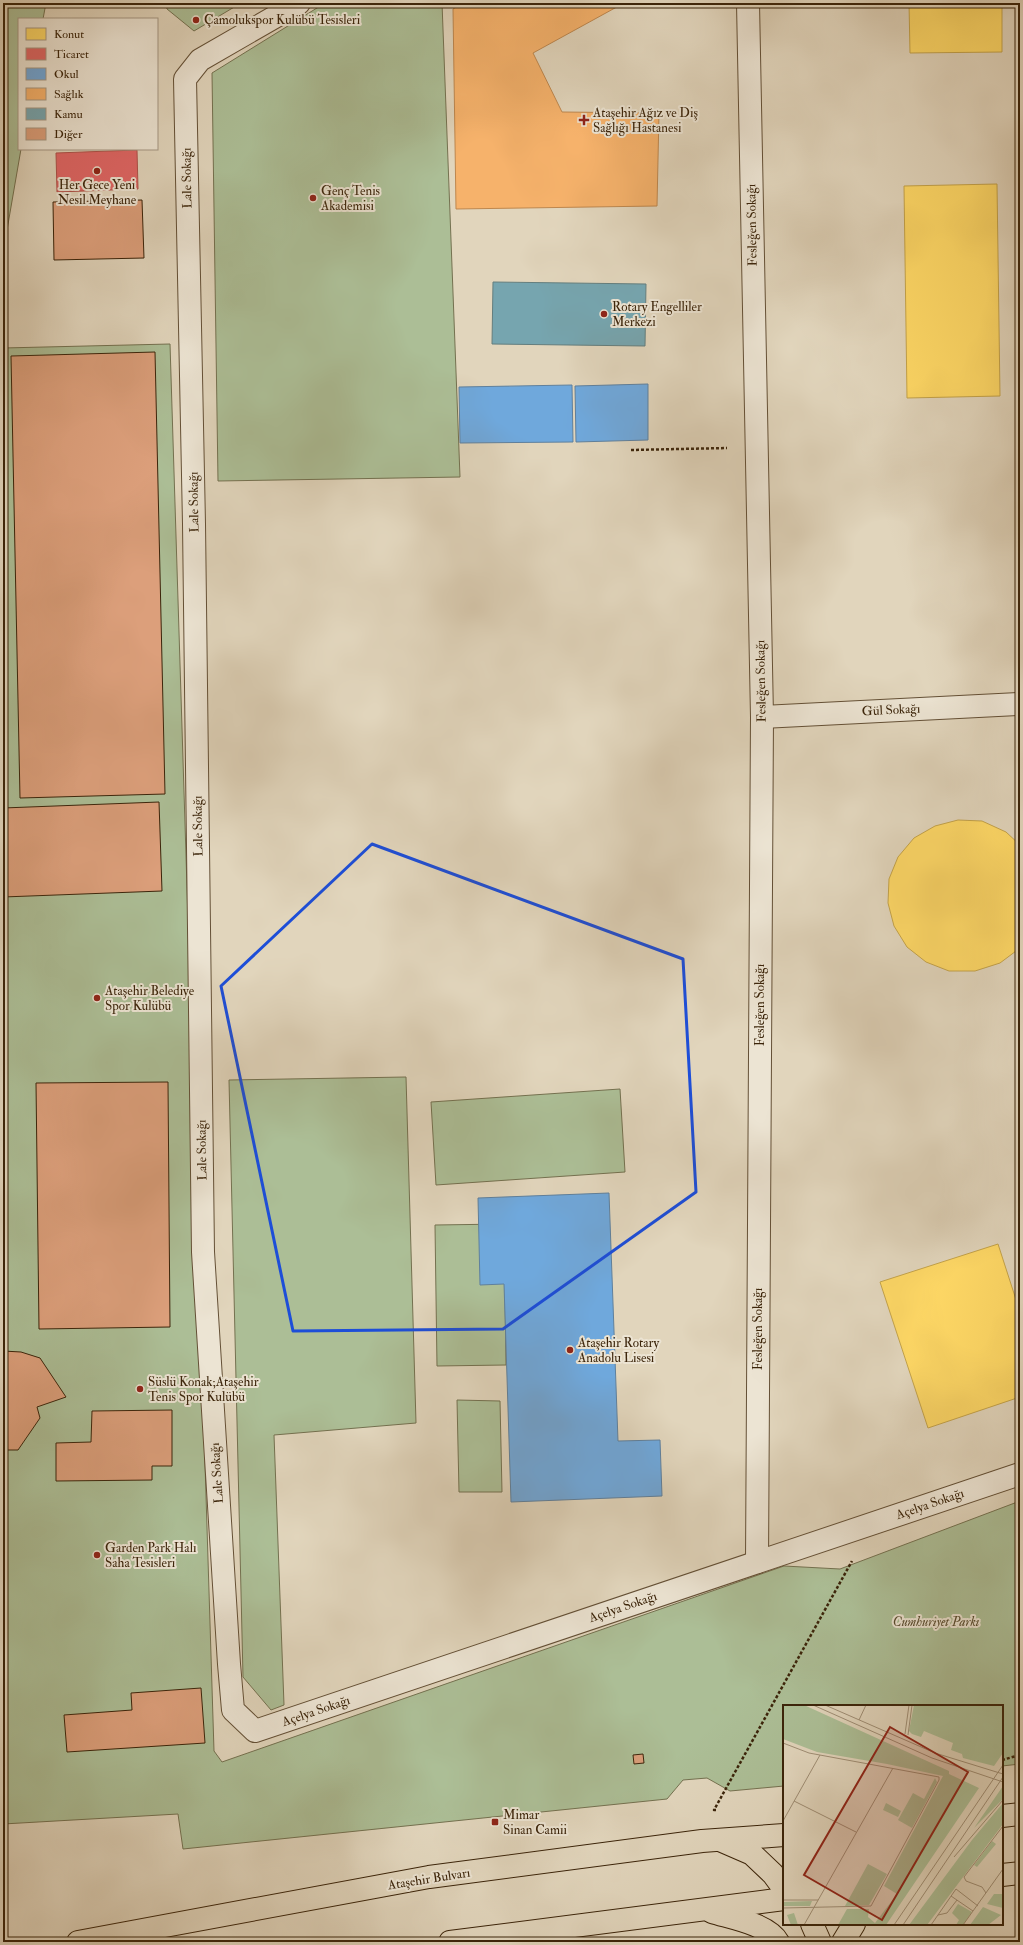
<svg xmlns="http://www.w3.org/2000/svg" width="1023" height="1945" font-family="'IM FELL Double Pica',serif">
<style>
.green{fill:#acbe96;stroke:#747150}
.homes{fill:#ffd966;stroke:#c4a34a}
.shops{fill:#e06666;stroke:#ae524a}
.schools{fill:#6fa8dc;stroke:#5f809d}
.health{fill:#f6b26b;stroke:#be874e}
.public{fill:#76a5af;stroke:#647e7e}
.building{fill:#dc9f7b;stroke:#3b240a}
.lines{fill:none;stroke-linecap:round;stroke-linejoin:round}
.minor-casing{stroke:#645036;stroke-width:24}
.major-casing{stroke:#3b240a;stroke-width:24}
.path{stroke:#3b240a;stroke-width:2.5;stroke-dasharray:3 2;stroke-linecap:butt}
.minor{stroke:#ece4d3;stroke-width:22}
.major{stroke:#e1d5bc;stroke-width:22}
.marked{fill:none;stroke:#1d4ed8;stroke-width:3;stroke-linejoin:round}
.poi-dot{fill:#8f2418;stroke:#ece4d3;stroke-width:1.5}
.labels{text-anchor:middle;dominant-baseline:central;stroke-width:4;stroke-linejoin:round;paint-order:stroke}
.poi-label{font-size:13px;fill:#3b240a;stroke:#ece4d3;text-anchor:start}
.street-label{font-size:13px;fill:#3b240a;stroke:#ece4d3}
.park-label{font-size:13px;font-style:italic;fill:#574a2d;stroke:#ece4d3}
.inset-road{fill:none;stroke:#9f8e75;stroke-width:1}
.view{fill:#8f2418;fill-opacity:0.15;stroke:#8f2418;stroke-width:2}
.inset-edge{fill:none;stroke:#3b240a;stroke-width:2}
</style>
<rect width="100%" height="100%" fill="#e1d5bc"/>
<filter id="stains"><feTurbulence type="fractalNoise" baseFrequency=".005" numOctaves="4"/><feColorMatrix values="0 0 0 0 .2 0 0 0 0 .09 0 0 0 0 .02 0 0 0 .5 -.17"/></filter>
<radialGradient id="worn" r=".72"><stop offset=".6" stop-color="#630" stop-opacity="0"/><stop offset="1" stop-color="#630" stop-opacity=".3"/></radialGradient>
<!-- green -->
<g class="green">
<polygon points="3,3 46,3 43,19 19,19 19,149 21,149 7,230 3,273"/>
<polygon points="166,3 241,3 194,31 167,9"/>
<polygon points="325,3 442,3 460,477 218,481 212,73"/>
<polygon points="170,344 214,1751 222,1762 784,1566 840,1569 1020,1501 1020,1764 1002,1766 1002,1706 784,1706 784,1786 730,1791 707,1778 683,1780 667,1799 183,1849 178,1814 3,1824 3,348"/>
<polygon points="406,1077 416,1423 274,1435 284,1705 271,1710 243,1677 229,1080"/>
<polygon points="620,1089 625,1172 436,1185 431,1102"/>
<polygon points="504,1224 506,1365 437,1366 435,1225"/>
<polygon points="457,1400 500,1401 502,1492 459,1492"/>
</g>
<!-- homes -->
<g class="homes">
<polygon points="909,3 1002,3 1002,52 910,53"/>
<polygon points="997,184 1000,396 907,398 904,186"/>
<polygon points="958,820 982,821 1006,832 1020,845 1020,948 1000,963 975,971 949,971 926,962 907,947 894,926 888,903 889,879 898,857 914,838 935,826"/>
<polygon points="998,1244 1020,1312 1020,1397 928,1428 880,1282"/>
</g>
<!-- shops -->
<polygon class="shops" points="137,150 138,189 57,192 56,153"/>
<!-- schools -->
<g class="schools">
<polygon points="648,384 648,440 576,442 575,386"/>
<polygon points="572,385 573,442 460,443 459,387"/>
<polygon points="609,1193 618,1441 660,1440 662,1496 511,1502 504,1284 480,1285 478,1198"/>
</g>
<!-- health -->
<polygon class="health" points="463,3 624,3 533,53 562,112 659,113 657,206 456,209 453,9"/>
<!-- public -->
<polygon class="public" points="493,282 646,284 645,346 492,344"/>
<!-- building -->
<g class="building">
<polygon points="142,200 144,258 54,260 53,202"/>
<polygon points="155,352 165,794 20,798 11,356"/>
<polygon points="159,802 162,891 3,897 3,808"/>
<polygon points="168,1082 170,1327 39,1329 36,1083"/>
<polygon points="3,1351 21,1352 40,1358 66,1397 37,1407 40,1418 18,1450 3,1450"/>
<polygon points="172,1410 172,1466 152,1466 152,1480 56,1481 56,1443 91,1442 92,1411"/>
<polygon points="201,1688 205,1743 67,1752 64,1715 132,1710 131,1693"/>
<polygon points="643,1754 644,1763 634,1764 633,1755"/>
</g>
<g class="lines">
<!-- minor casing -->
<g class="minor-casing">
<g id="minor">
<polyline points="299,3 200,60 185,79 194,524 203,1252 229,1664 233,1710 255,1731 1020,1474"/>
<polyline points="748,3 762,717 757,1562"/>
<polyline points="762,717 1020,704"/>
</g>
</g>
<!-- major casing -->
<g class="major-casing">
<g id="major">
<polyline points="1002,1816 1020,1814"/>
<polyline points="722,1841 752,1854 773,1874 784,1889"/>
<polyline points="1002,1875 1020,1873"/>
<path d="M712 1912C731 1918 768 1924 778 1942"/>
<polyline points="812,1924 820,1942"/>
<polyline points="78,1942 429,1877 702,1841 784,1835"/>
<polyline points="450,1942 784,1899"/>
<polyline points="843,1942 854,1924"/>
</g>
</g>
<!-- path -->
<g class="path">
<polyline points="631,450 727,448"/>
<polyline points="1002,1760 1020,1755"/>
<polyline points="716,1810 714,1810 852,1561"/>
</g>
<!-- minor -->
<use href="#minor" class="minor"/>
<!-- major -->
<use href="#major" class="major"/>
</g>
<!-- marked area -->
<path class="marked" d="M372 844 683 959 696 1192 503 1329 293 1331 221 986Z"/>
<!-- markers -->
<g class="poi-dot">
<circle cx="196" cy="20" r="4"/>
<path d="M582 114h4v4h4v4h-4v4h-4v-4h-4v-4h4z"/>
<circle cx="97" cy="171" r="4"/>
<circle cx="313" cy="198" r="4"/>
<circle cx="604" cy="314" r="4"/>
<circle cx="97" cy="998" r="4"/>
<circle cx="570" cy="1350" r="4"/>
<circle cx="140" cy="1389" r="4"/>
<circle cx="97" cy="1555" r="4"/>
<rect x="491" y="1818" width="8" height="8" rx="2"/>
</g>
<g class="labels">
<!-- poi labels -->
<g class="poi-label">
<text x="204" y="20">Çamolukspor Kulübü Tesisleri</text>
<text x="593" y="113">Ataşehir Ağız ve Diş<tspan x="593" dy="15">Sağlığı Hastanesi</tspan></text>
<text x="97" y="185" text-anchor="middle">Her Gece Yeni<tspan x="97" dy="15">Nesil Meyhane</tspan></text>
<text x="321" y="191">Genç Tenis<tspan x="321" dy="15">Akademisi</tspan></text>
<text x="612" y="307">Rotary Engelliler<tspan x="612" dy="15">Merkezi</tspan></text>
<text x="105" y="991">Ataşehir Belediye<tspan x="105" dy="15">Spor Kulübü</tspan></text>
<text x="578" y="1343">Ataşehir Rotary<tspan x="578" dy="15">Anadolu Lisesi</tspan></text>
<text x="148" y="1382">Süslü Konak;Ataşehir<tspan x="148" dy="15">Tenis Spor Kulübü</tspan></text>
<text x="105" y="1548">Garden Park Halı<tspan x="105" dy="15">Saha Tesisleri</tspan></text>
<text x="503" y="1815">Mimar<tspan x="503" dy="15">Sinan Camii</tspan></text>
</g>
<!-- street labels -->
<g class="street-label">
<text transform="translate(187 178) rotate(-91)">Lale Sokağı</text>
<text transform="translate(752 225) rotate(-91)">Fesleğen Sokağı</text>
<text transform="translate(194 502) rotate(-91)">Lale Sokağı</text>
<text transform="translate(761 681) rotate(-91)">Fesleğen Sokağı</text>
<text transform="translate(891 710) rotate(-3)">Gül Sokağı</text>
<text transform="translate(198 826) rotate(-91)">Lale Sokağı</text>
<text transform="translate(760 1005) rotate(-90)">Fesleğen Sokağı</text>
<text transform="translate(202 1150) rotate(-91)">Lale Sokağı</text>
<text transform="translate(758 1329) rotate(-90)">Fesleğen Sokağı</text>
<text transform="translate(217 1473) rotate(-94)">Lale Sokağı</text>
<text transform="translate(930 1504) rotate(-19)">Açelya Sokağı</text>
<text transform="translate(623 1607) rotate(-19)">Açelya Sokağı</text>
<text transform="translate(316 1711) rotate(-19)">Açelya Sokağı</text>
<text transform="translate(429 1879) rotate(-9)">Ataşehir Bulvarı</text>
</g>
<!-- park labels -->
<g class="park-label">
<text x="936" y="1622">Cumhuriyet Parkı</text>
</g>
</g>
<!-- overview -->
<g transform="translate(783 1705)">
<rect width="220" height="220" fill="#e1d5bc"/>
<path d="M0 0H21L166 66V69L196 83 103 220H55L64 204H86L85 212 92 218 114 189 101 181 160 71 104 59 34 47 0 34ZM131 0H220V48L211 61 180 53 179 49 168 45 170 38 141 26 138 32 129 29 126 26ZM152 73 154 77 129 123 115 115 130 88 141 94ZM220 81V94L191 123ZM103 98 118 106 115 112 100 105ZM220 98V119L144 220H126L189 135ZM209 136 213 139 194 162 191 160ZM85 159 104 169 86 200 62 201ZM211 189H220V203L204 199ZM29 196 27 201H0V197ZM175 199 189 207 180 220H173L176 215 169 208ZM200 202 218 210 205 220H187ZM11 208 15 220H8L4 210Z" fill="#acbe96"/>
<path class="inset-road" d="M30 0 149 53 220 77M42 0 152 48 220 69M76 15 83 0M122 29 126 0M125 30 129 0M0 38 26 48 156 72V75L88 201 0 203M11 96 73 127M0 116 37 50M171 152 220 95M203 188 199 182 183 176 181 172 220 121M168 191 190 206M0 195H35M155 210 164 208 174 195M21 220 110 63M111 220 220 60M120 220 220 72M148 220 173 184 195 201M180 220 220 164"/>
<path class="view" d="M107 22 185 67 99 215 21 170Z"/>
<rect width="220" height="220" class="inset-edge"/>
</g>
<!-- margin -->
<rect width="1023" height="1945" fill="none" stroke="#e1d5bc" stroke-width="16"/>
<rect x="4" y="4" width="1015" height="1937" fill="none" stroke="#3b240a" stroke-width="2"/>
<rect x="8" y="8" width="1007" height="1929" fill="none" stroke="#3b240a"/>
<!-- legend -->
<rect x="18" y="18" width="140" height="132" fill="#ece4d3" stroke="#a59783"/>
<rect x="26" y="28" width="20" height="12" fill="#ffd966" stroke="#a59783"/>
<text x="54" y="38" font-size="12" fill="#3b240a">Konut</text>
<rect x="26" y="48" width="20" height="12" fill="#e06666" stroke="#a59783"/>
<text x="54" y="58" font-size="12" fill="#3b240a">Ticaret</text>
<rect x="26" y="68" width="20" height="12" fill="#6fa8dc" stroke="#a59783"/>
<text x="54" y="78" font-size="12" fill="#3b240a">Okul</text>
<rect x="26" y="88" width="20" height="12" fill="#f6b26b" stroke="#a59783"/>
<text x="54" y="98" font-size="12" fill="#3b240a">Sağlık</text>
<rect x="26" y="108" width="20" height="12" fill="#76a5af" stroke="#a59783"/>
<text x="54" y="118" font-size="12" fill="#3b240a">Kamu</text>
<rect x="26" y="128" width="20" height="12" fill="#dc9f7b" stroke="#a59783"/>
<text x="54" y="138" font-size="12" fill="#3b240a">Diğer</text>
<rect width="100%" height="100%" filter="url(#stains)"/>
<rect width="100%" height="100%" fill="url(#worn)"/>
</svg>
